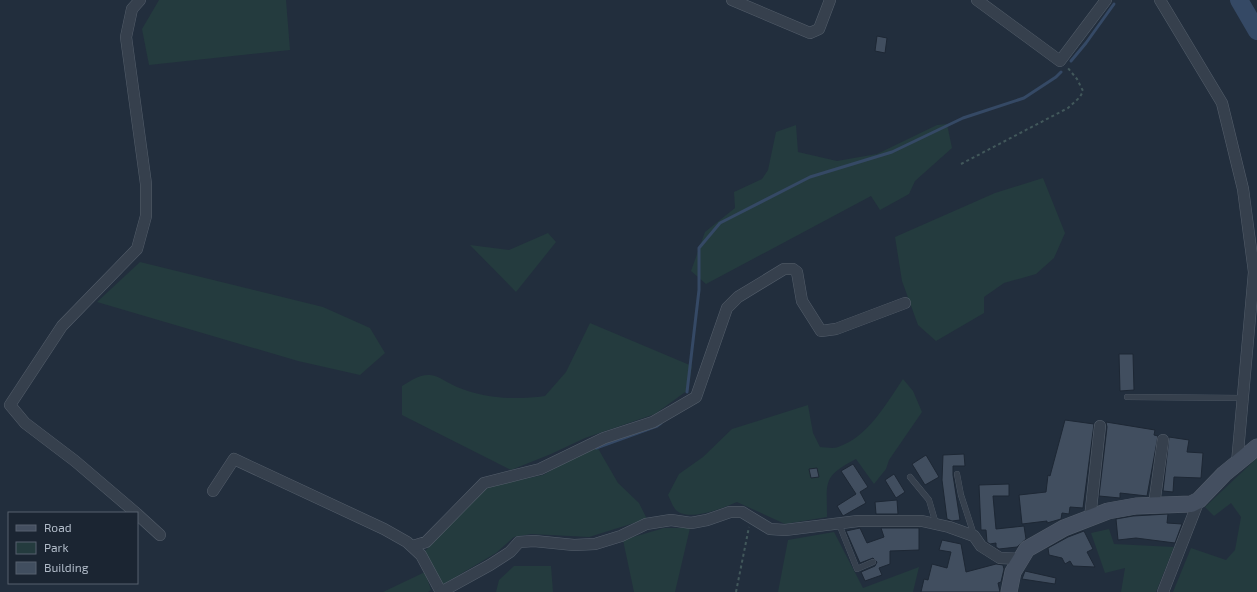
<svg xmlns="http://www.w3.org/2000/svg" width="1257" height="592" font-family="'Exo 2',sans-serif">
<style>
.green{fill:#243b3e}
.lines{fill:none;stroke-linecap:round;stroke-linejoin:round}
.stream{stroke:#354965;stroke-width:3}
.river{stroke:#354965;stroke-width:18}
.building{fill:#414e5f;stroke:#1d2734}
.lane-casing{stroke:#545e6b;stroke-width:6}
.street-casing{stroke:#545e6b;stroke-width:12}
.secondary-casing{stroke:#545e6b;stroke-width:17}
.path{stroke:#42585b;stroke-width:2;stroke-dasharray:3 3;stroke-linecap:butt}
.lane{stroke:#36404d;stroke-width:5.5}
.street{stroke:#36404d;stroke-width:11}
.secondary{stroke:#444f60;stroke-width:16}
</style>
<rect width="100%" height="100%" fill="#222e3d"/>
<!-- green -->
<g class="green">
<polygon points="159,0 286,0 290,50 149,65 142,29"/>
<polygon points="947,124 952,148 915,181 909,194 880,210 871,196 706,284 691,271 705,232 735,208 734,192 762,179 768,170 776,132 796,125 798,152 837,161 877,154 937,125"/>
<polygon points="1043,178 1065,233 1054,258 1036,274 1004,283 984,297 984,313 936,341 918,325 902,281 895,237 995,193"/>
<polygon points="548,233 556,242 516,292 470,245 509,250"/>
<polygon points="140,262 323,307 370,328 385,353 360,375 298,361 97,302"/>
<path d="M590 323 692 366 688 390 655 414 585 438 551 454 511 470 402 415V386C410 381 420 374 430 375 438 375 449 384 457 387 486 399 515 400 545 396L566 372Z"/>
<path d="M903 379 913 391 922 412 889 460 886 469 874 484 856 459C822 477 827 481 827 517L785 524 737 502C723 508 687 523 675 509 672 505 670 499 668 495L679 474 703 457 732 429 808 405 813 433 820 447C825 447 833 449 838 447 868 437 886 404 903 379Z"/>
<polygon points="596,445 618,483 639,503 647,519 589,537 531,534 514,537 496,553 442,585 425,551 487,487 543,475"/>
<polygon points="1257,458 1257,592 1173,592 1191,548 1226,560 1235,550 1241,517 1231,503 1214,516 1205,507"/>
<polygon points="664,528 690,528 675,592 634,592 623,540"/>
<polygon points="1109,529 1114,544 1174,547 1156,592 1121,592 1125,568 1105,573 1091,533"/>
<polygon points="834,532 863,588 919,567 913,592 778,592 788,540"/>
<polygon points="514,566 551,566 553,592 496,592 499,580"/>
<polygon points="425,572 431,590 428,592 383,592"/>
</g>
<g class="lines">
<!-- stream -->
<g class="stream">
<polyline points="1071,61 1086,43 1114,4"/>
<polyline points="687,392 699,290 699,248 720,223 810,177 892,152 963,118 1024,98 1056,77 1061,72"/>
<polyline points="596,448 657,426 661,423"/>
</g>
<!-- river -->
<polyline class="river" points="1239,0 1257,31"/>
</g>
<!-- building -->
<g class="building">
<polygon points="877,36 887,38 885,53 875,51"/>
<polygon points="1119,354 1133,354 1134,390 1120,391"/>
<polygon points="1065,420 1094,424 1083,508 1070,507 1069,514 1062,513 1061,519 1047,523 1047,521 1022,524 1019,495 1046,492 1048,475 1050,476"/>
<polygon points="1106,422 1155,430 1154,435 1158,436 1147,496 1120,493 1120,498 1099,496 1107,427"/>
<polygon points="1169,437 1189,440 1187,452 1203,453 1201,478 1174,477 1173,492 1163,491"/>
<polygon points="964,454 965,466 953,466 953,475 960,520 952,521 947,519 942,480 943,455"/>
<polygon points="926,455 939,477 925,485 912,464"/>
<polygon points="853,464 868,487 860,492 866,503 843,516 837,506 856,494 841,471"/>
<polygon points="817,468 819,477 811,478 809,469"/>
<polygon points="894,474 905,492 896,498 885,480"/>
<polygon points="1009,484 1009,496 993,496 996,529 1024,526 1026,539 1017,547 999,549 996,547 996,543 990,544 987,542 986,530 981,530 979,485"/>
<polygon points="897,500 898,514 876,514 875,502"/>
<polygon points="1168,514 1167,523 1182,524 1175,543 1136,538 1118,540 1116,519 1133,516"/>
<polygon points="860,528 867,543 884,537 881,528 919,528 919,550 890,551 890,564 879,568 882,575 865,581 861,572 875,566 877,562 873,558 860,563 846,531"/>
<polygon points="1084,531 1093,549 1087,552 1095,567 1073,566 1070,561 1065,564 1062,558 1049,555 1048,548 1068,537"/>
<polygon points="942,540 961,544 966,572 996,564 1003,565 1004,569 1001,582 998,583 1000,592 921,592 924,579 928,580 932,564 947,568 951,552 939,550"/>
<polygon points="1025,571 1056,578 1055,584 1022,579"/>
</g>
<g class="lines">
<!-- lane casing -->
<g class="lane-casing">
<g id="lane">
<polyline points="1127,397 1243,398"/>
<polyline points="957,474 961,495 974,535"/>
<polyline points="910,477 929,500 936,524"/>
<polyline points="839,524 857,569 873,562"/>
</g>
</g>
<!-- street casing -->
<g class="street-casing">
<g id="street">
<polyline points="732,0 810,33 819,29 830,0"/>
<polyline points="977,0 1060,61 1106,0"/>
<polyline points="1160,0 1222,103 1243,189 1254,272 1237,463"/>
<polyline points="213,491 234,459 384,529 407,542 421,555 441,592"/>
<polyline points="1154,505 1163,440"/>
<polyline points="136,513 75,461 25,423 10,405 62,326 137,249 146,216 146,184 126,37 132,9 140,0"/>
<polyline points="137,514 160,535"/>
<polyline points="1090,518 1100,426"/>
<polyline points="413,546 426,542 484,483 540,469 604,438 653,422 696,397 727,308 738,297 784,269 793,269 797,272 802,301 821,331 836,329 905,303"/>
<polyline points="441,592 490,565 510,552 519,542 534,541 574,545 595,544 621,536 646,524 671,520 691,523 707,520 730,512 742,512 770,529 785,530 858,521 922,521 949,527 974,536 981,546 1000,558 1021,559"/>
<polyline points="1163,592 1199,500"/>
</g>
</g>
<!-- secondary casing -->
<g class="secondary-casing">
<polyline id="secondary" points="1009,592 1013,572 1027,549 1064,528 1108,511 1136,506 1191,504 1199,500 1224,474 1257,447"/>
</g>
<!-- path -->
<g class="path">
<polyline points="961,164 1068,108 1080,97 1083,91 1077,79 1067,67"/>
<polyline points="736,592 749,527"/>
</g>
<!-- lane -->
<use href="#lane" class="lane"/>
<!-- street -->
<use href="#street" class="street"/>
<!-- secondary -->
<use href="#secondary" class="secondary"/>
</g>
<!-- legend -->
<rect x="8" y="512" width="130" height="72" fill="#1b2532" stroke="#57616e"/>
<rect x="16" y="525" width="20" height="6" fill="#444f60" stroke="#57616e"/>
<text x="44" y="532" font-size="12" fill="#b1bbc8">Road</text>
<rect x="16" y="542" width="20" height="12" fill="#243b3e" stroke="#57616e"/>
<text x="44" y="552" font-size="12" fill="#b1bbc8">Park</text>
<rect x="16" y="562" width="20" height="12" fill="#414e5f" stroke="#57616e"/>
<text x="44" y="572" font-size="12" fill="#b1bbc8">Building</text>
</svg>
